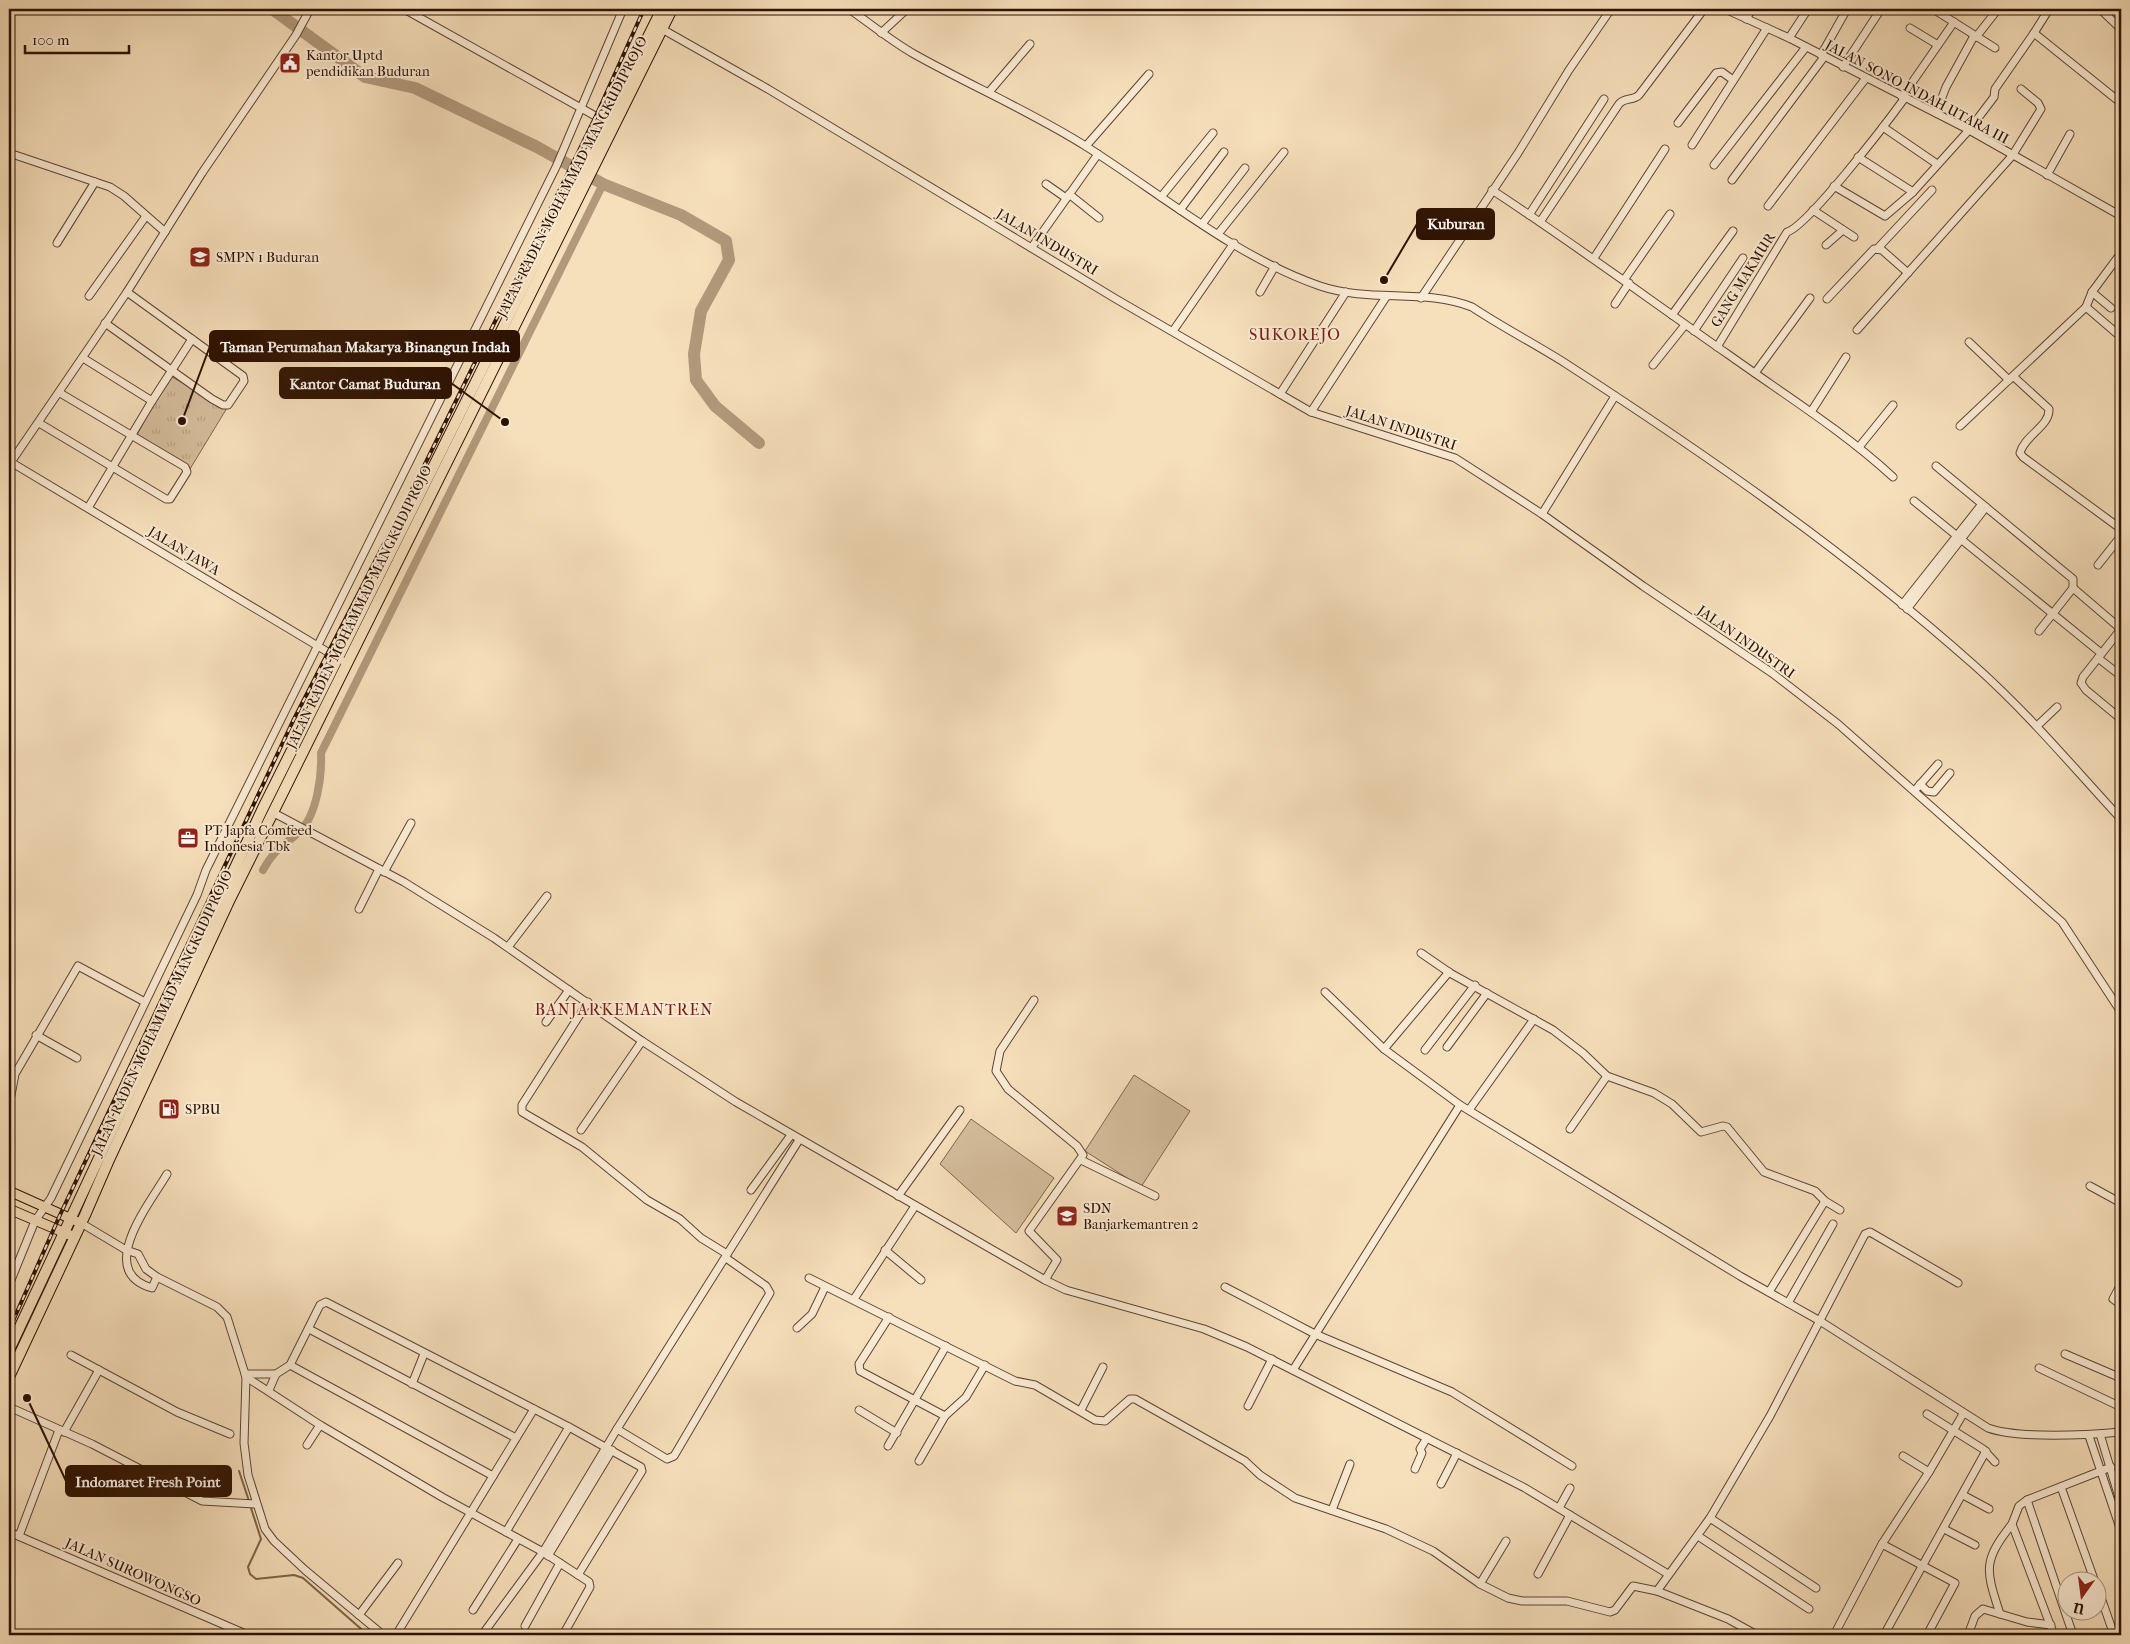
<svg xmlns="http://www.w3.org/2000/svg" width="2130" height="1644" font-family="'IM FELL French Canon',serif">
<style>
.park{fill:url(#park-tufts);stroke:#80664e}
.pitch{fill:#d4bc9b;stroke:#80664e}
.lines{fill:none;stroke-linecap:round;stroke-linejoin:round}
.stream{stroke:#7d634b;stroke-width:2}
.canal{stroke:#b2997c;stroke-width:8}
.river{stroke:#b2997c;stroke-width:12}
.minor-casing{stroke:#5f4430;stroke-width:9}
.major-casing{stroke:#2d1101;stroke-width:11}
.highway-casing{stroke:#2d1101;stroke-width:12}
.minor{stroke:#f9ead3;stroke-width:7}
.major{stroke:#f6dfbb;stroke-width:9}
.highway{stroke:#f6dfbb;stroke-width:10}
.rail-casing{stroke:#2d1101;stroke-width:4}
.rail{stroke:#f9ead3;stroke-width:2;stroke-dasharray:5.5;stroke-linecap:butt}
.labels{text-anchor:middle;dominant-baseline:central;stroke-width:4;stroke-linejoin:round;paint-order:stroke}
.poi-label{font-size:14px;fill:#2d1101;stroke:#f9ead3;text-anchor:start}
.street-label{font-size:14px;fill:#2d1101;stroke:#f9ead3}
.quarter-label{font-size:16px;letter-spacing:1px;fill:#7a1f14;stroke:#f9ead3}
.leader{fill:none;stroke:#2d1101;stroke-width:2}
.callout-dot{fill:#2d1101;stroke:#f9ead3;stroke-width:2}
.callout{fill:#2d1101;stroke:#2d1101;stroke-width:2}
.callout-label{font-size:15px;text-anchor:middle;font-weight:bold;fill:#fff}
</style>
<defs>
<pattern id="park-tufts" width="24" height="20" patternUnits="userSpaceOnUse" patternTransform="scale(1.25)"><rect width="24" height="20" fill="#d4bc9b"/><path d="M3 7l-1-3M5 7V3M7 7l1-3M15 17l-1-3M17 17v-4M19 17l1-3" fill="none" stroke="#b6a184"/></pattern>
</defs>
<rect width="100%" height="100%" fill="#f6dfbb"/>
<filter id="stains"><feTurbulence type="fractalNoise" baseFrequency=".004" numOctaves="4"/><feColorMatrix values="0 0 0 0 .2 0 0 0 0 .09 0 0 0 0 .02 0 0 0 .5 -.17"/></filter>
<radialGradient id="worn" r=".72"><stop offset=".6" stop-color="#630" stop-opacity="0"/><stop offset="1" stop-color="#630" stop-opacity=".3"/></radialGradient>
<!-- park -->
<polygon class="park" points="172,377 227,408 190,469 137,435 153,405"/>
<!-- pitch -->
<g class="pitch">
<polygon points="1134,1075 1190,1111 1141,1187 1085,1151"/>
<polygon points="971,1119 1054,1178 1016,1233 940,1164"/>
</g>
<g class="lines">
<!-- stream -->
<g class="stream">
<polyline points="239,1471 249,1501"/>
<polyline points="250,1505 261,1539 248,1567 250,1574 256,1579 294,1575 303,1578 368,1635"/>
</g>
<!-- canal -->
<path class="canal" d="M263 870C276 847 282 848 300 831 317 815 322 775 321 753L603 184"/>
<!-- river -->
<polyline class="river" points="272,9 365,77 415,88 537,147 603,184 681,215 726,241 729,260 701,311 694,354 696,380 715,406 759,443"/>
<!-- minor casing -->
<g class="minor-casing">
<g id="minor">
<polyline points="404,9 606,122"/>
<path d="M849 9C871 24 891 41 914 54 971 86 1032 112 1087 147 1161 194 1236 257 1320 286 1370 303 1425 288 1472 307 1502 327 1535 344 1565 363 1707 455 1848 553 1974 665 2028 713 2073 767 2121 819"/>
<polyline points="1725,9 1789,38 1969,130 2121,216"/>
<polyline points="1933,9 1995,48"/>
<polyline points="2100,9 2121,29"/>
<polyline points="1746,19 1752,9"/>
<polyline points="1910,28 1938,45"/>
<polyline points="662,29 768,89 1116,299 1311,412 1455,458 1542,514 1643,586 1772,673 1838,724 2062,922 2121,1012"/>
<polyline points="881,33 907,9"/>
<polyline points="2034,33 2046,14"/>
<polyline points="1976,37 1998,9"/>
<polyline points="1789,38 1808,9"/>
<polyline points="1821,55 1847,9"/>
<polyline points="1843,67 1881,9"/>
<polyline points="989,92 1030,44"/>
<polyline points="1902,97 1954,22"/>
<polyline points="1936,113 1946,87 1974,36"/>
<polyline points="1678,123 1716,73 1722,72 1733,80"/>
<polyline points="1883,127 1937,164"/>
<polyline points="1692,145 1767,28"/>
<polyline points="1086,146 1149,74"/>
<polyline points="9,153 110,187 124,196 165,232"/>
<polyline points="1858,157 1913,192"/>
<polyline points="1714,165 1806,47"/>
<polyline points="2047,175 2070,134"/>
<polyline points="1732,180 1824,57"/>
<polyline points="1046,184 1066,198"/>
<polyline points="1834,186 1885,216 1913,192 1969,130 1994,97 1995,89 2034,33 2121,103"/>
<path d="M1492 190C1573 243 1650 300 1729 355 1785 395 1843 431 1893 477"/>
<polyline points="1069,194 1099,218"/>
<polyline points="1161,197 1213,133"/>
<polyline points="1768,206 1866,78"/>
<polyline points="1180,210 1224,152"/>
<polyline points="1813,210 1854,237"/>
<polyline points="1529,215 1604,99"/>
<path d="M1540 222 1619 104C1625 97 1633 101 1639 95L1704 9"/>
<polyline points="1202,224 1245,168"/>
<polyline points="1218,234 1284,152"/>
<polyline points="57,243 95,182"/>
<polyline points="1826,245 1843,230"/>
<polyline points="1032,247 1098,154"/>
<polyline points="1878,248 1932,190"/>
<polyline points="1594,258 1665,149"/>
<polyline points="1624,280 1670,214"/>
<polyline points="1260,292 1275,266"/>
<polyline points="2092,292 2111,308"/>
<polyline points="89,296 146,216"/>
<polyline points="1421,298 1518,153 1569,70 1611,9"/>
<polyline points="1827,299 1874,249 1882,250 1908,273"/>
<polyline points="1615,304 1629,283"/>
<polyline points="2086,307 2121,337"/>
<polyline points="1672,315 1733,231"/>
<polyline points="105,323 212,399 223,405 228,405 244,381 243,376 127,292"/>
<polyline points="1857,330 2012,156 2041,109 2038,103 2021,89"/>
<polyline points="1173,331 1234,243"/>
<polyline points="1694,331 1743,258"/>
<polyline points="1969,342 2009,380"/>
<path d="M1717 347 1787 232C1808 226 1888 121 1904 99"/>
<polyline points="83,358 152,401"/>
<polyline points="1653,365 1685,325"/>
<polyline points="1755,373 1810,298"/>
<path d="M2014 377 2049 409C2050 426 2024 436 2020 453L2023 457 2121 529"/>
<polyline points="1280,394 1346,292"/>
<polyline points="1311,412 1386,297"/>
<polyline points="1811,412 1846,357"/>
<polyline points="39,423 166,499 170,499 187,472 185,467 60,393"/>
<polyline points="1960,426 2086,307 2092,292 2121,253"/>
<polyline points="1859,447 1893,405"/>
<polyline points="9,461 341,660"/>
<polyline points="11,462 127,292 202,173 296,35 310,9"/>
<polyline points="1936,466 2073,579 2073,588 2039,631"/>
<polyline points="1914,501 2101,653"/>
<polyline points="88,508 152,401 192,339"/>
<polyline points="1542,514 1615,396"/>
<polyline points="2098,565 2121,536"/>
<polyline points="2073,588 2121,629"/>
<polyline points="1902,605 1982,504"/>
<polyline points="1907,609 1986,507"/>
<polyline points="2121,629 2083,677 2081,683 2086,690 2121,719"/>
<polyline points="2098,658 2121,676"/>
<polyline points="2037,726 2057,707"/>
<polyline points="1920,784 1927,791 1934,792 1950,773"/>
<polyline points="1917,788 1938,764"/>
<polyline points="272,812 404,882 494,938 642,1041 736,1102 1045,1280 1066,1290 1204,1329 1247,1347 1525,1488 1668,1574"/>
<polyline points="384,872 411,823"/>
<polyline points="359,909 379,869"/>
<polyline points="508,947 547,896"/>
<polyline points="1421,953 1450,973 1553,1030 1583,1053 1607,1076 1654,1093 1672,1104 1701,1132 1723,1126 1727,1127 1764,1172 1815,1191 1825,1201"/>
<path d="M1325 992 1384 1049 1460 1105 1740 1276 1820 1321 1988 1428C2019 1439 2087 1435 2121 1432"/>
<polyline points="1034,1000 1000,1051 996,1071 1008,1089 1077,1146 1083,1155 1029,1231 1057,1260 1045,1280"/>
<polyline points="588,1002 522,1105 522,1112 582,1147 647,1200 680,1219 701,1238 727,1254"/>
<polyline points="546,1022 569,990"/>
<polyline points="36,1035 77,1058"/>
<polyline points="1447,1047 1487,993"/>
<polyline points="1384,1049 1449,972"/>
<polyline points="1425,1050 1475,985"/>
<polyline points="9,1106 15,1074 78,966 145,1002"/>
<polyline points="1469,1110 1534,1019"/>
<polyline points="1570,1129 1607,1076"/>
<polyline points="581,1130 642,1041"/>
<polyline points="1081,1160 1155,1196"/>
<polyline points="2090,1186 2121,1203"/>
<polyline points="751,1190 791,1135"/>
<polyline points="898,1196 960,1110"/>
<polyline points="81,1223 126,1250 138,1254 146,1269 157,1277 217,1307 227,1317 246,1377 244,1443 248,1475 265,1529 274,1541 305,1570 383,1635"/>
<polyline points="885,1250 921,1280"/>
<path d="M157 1277 152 1288C94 1271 151 1202 167 1174"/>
<polyline points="809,1278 1015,1381 1035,1385 1095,1420 1105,1421 1130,1399 1135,1399 1245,1461 1260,1475 1295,1498 1386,1529 1433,1551 1480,1584 1508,1598 1522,1601 1567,1601 1610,1612 1615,1610 1633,1586 1657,1591"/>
<polyline points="2121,1284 2113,1299 2121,1305"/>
<polyline points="9,1285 35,1221 51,1198 197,895 206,870 556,167 623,9"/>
<polyline points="1225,1287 1315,1334 1452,1392 1572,1466"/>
<polyline points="1769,1292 1825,1201 1840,1210"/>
<polyline points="854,1299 915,1206"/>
<polyline points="1788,1303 1833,1224"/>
<polyline points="889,1317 859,1364 860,1371 945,1416"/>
<polyline points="797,1328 812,1314 825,1287"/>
<polyline points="309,1329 516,1438"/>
<polyline points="2065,1354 2121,1378"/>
<polyline points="71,1355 177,1412 230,1434"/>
<polyline points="290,1365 493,1476"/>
<polyline points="2039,1368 2121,1407"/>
<polyline points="1293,1370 1460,1105"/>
<polyline points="245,1374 276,1374"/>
<polyline points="246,1377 320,1425 442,1497 543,1552 589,1582 590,1587 563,1635"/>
<polyline points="412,1384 424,1354"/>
<polyline points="269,1390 276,1374 290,1365 320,1305 326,1302 569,1427 641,1467 642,1471 578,1575"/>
<polyline points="1248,1406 1272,1359"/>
<polyline points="9,1407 92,1444 202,1501 255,1504"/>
<polyline points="859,1410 897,1433"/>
<polyline points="1081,1410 1103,1367"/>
<polyline points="1927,1414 1983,1449 1995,1462"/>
<polyline points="617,1429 667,1459 674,1456 770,1293 766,1286 726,1258"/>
<polyline points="64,1432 99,1370"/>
<polyline points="2100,1434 2121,1504"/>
<polyline points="2089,1436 2121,1531"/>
<polyline points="307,1445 320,1425"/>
<polyline points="888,1446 946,1346"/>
<polyline points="1903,1456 1929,1472"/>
<polyline points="919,1461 945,1416 966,1397 985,1365"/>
<polyline points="1415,1469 1422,1453 1420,1449 1427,1438"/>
<polyline points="1441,1484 1457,1453"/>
<polyline points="2061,1487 2095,1582"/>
<polyline points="1963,1495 1989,1509"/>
<polyline points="2027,1500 2073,1635"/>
<polyline points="1559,1508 1570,1488"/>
<polyline points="1332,1510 1350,1464"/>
<polyline points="1710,1518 1816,1588"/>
<polyline points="1944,1529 1975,1545"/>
<polyline points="9,1532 248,1635"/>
<polyline points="506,1532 569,1427"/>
<polyline points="19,1536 59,1430"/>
<polyline points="1698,1536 1809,1609"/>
<polyline points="1882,1544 1955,1583 1927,1635"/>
<polyline points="548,1556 612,1450"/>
<polyline points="1538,1574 1570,1515"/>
<polyline points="1480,1584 1506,1541"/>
<polyline points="2098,1589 2114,1635"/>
<polyline points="473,1610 518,1539"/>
<path d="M2000 1614C1986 1570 1982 1562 2012 1524"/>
<polyline points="359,1615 398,1563"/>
<polyline points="525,1626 560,1563"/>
<polyline points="396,1635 534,1409"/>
<polyline points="482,1635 543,1552 617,1429 799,1140"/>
<polyline points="1757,1635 1728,1619 1657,1591 1710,1518 1770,1416 1865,1234 1870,1232 1958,1283"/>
<polyline points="1834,1635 1882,1544 1929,1472 1963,1414"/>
<polyline points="1884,1635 1986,1451"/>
<polyline points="1968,1635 1975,1616 1983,1609 2027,1622 2051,1625"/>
<polyline points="2054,1635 2012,1524 2019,1506 2027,1500 2111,1467"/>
</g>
</g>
<!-- major casing -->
<g class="major-casing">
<g id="major">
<polyline points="9,1191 76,1221"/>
<polyline points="9,1209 70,1235"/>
</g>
</g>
<!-- highway casing -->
<g class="highway-casing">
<g id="highway">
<polyline points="9,1350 263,808 662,9"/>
<polyline points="9,1377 85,1215 108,1162 230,899 672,9"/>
</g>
</g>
<!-- minor -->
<use href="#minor" class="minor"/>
<!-- major -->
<use href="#major" class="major"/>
<!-- highway -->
<use href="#highway" class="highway"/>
<!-- rail casing -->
<g class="rail-casing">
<polyline id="rail" points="9,1330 60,1215 293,721 426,462 596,116 644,9"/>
</g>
<!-- rail -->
<use href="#rail" class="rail"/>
</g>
<!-- icons -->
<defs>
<g id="civic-square" transform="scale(1.125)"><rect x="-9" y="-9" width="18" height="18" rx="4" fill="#8f2418" stroke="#f9ead3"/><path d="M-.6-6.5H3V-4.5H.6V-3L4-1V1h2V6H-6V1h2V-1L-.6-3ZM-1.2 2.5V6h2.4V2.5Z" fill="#fff"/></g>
<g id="school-square" transform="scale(1.125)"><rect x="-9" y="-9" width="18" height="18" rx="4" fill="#8f2418" stroke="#f9ead3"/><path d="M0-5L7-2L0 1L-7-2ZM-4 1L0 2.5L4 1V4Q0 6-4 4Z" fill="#fff"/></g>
<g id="office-square" transform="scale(1.125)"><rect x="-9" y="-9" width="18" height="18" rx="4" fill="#8f2418" stroke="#f9ead3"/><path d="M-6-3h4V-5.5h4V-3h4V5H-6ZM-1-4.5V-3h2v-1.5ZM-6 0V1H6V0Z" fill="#fff"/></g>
<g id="fuel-square" transform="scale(1.125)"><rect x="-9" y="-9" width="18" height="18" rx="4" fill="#8f2418" stroke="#f9ead3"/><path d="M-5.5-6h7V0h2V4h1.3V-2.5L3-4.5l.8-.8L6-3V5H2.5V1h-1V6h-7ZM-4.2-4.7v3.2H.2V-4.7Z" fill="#fff"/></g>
</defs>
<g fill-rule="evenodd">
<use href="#civic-square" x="290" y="63"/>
<use href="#school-square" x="200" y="257"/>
<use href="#office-square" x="188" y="838"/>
<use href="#fuel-square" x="169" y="1109"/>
<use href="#school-square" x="1067" y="1216"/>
</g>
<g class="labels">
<!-- poi labels -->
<g class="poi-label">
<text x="306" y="55">Kantor Uptd<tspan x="306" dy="16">pendidikan Buduran</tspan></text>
<text x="216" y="257">SMPN 1 Buduran</text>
<text x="204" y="830">PT Japfa Comfeed<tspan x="204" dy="16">Indonesia Tbk</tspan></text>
<text x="185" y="1109">SPBU</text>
<text x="1083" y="1208">SDN<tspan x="1083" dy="16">Banjarkemantren 2</tspan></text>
</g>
<!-- street labels -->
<g class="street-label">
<text transform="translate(1917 92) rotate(28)">JALAN SONO INDAH UTARA III</text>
<text transform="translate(572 177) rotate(-63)">JALAN RADEN MOHAMMAD MANGKUDIPROJO</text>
<text transform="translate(1047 242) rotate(31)">JALAN INDUSTRI</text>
<text transform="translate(1743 280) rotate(-58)">GANG MAKMUR</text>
<text transform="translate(1401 428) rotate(18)">JALAN INDUSTRI</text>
<text transform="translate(184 551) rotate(31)">JALAN JAWA</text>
<text transform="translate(359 607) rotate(-64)">JALAN RADEN MOHAMMAD MANGKUDIPROJO</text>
<text transform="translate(1746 642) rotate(35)">JALAN INDUSTRI</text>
<text transform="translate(162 1013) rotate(-65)">JALAN RADEN MOHAMMAD MANGKUDIPROJO</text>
<text transform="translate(133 1572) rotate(24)">JALAN SUROWONGSO</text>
</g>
<!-- quarter labels -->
<g class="quarter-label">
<text x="1295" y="334">SUKOREJO</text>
<text x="624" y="1009">BANJARKEMANTREN</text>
</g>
</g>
<!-- callouts -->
<path class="leader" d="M1384 280L1417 224M182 421L210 346M505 422L451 383M27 1398L66 1481"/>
<g class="callout-dot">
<circle cx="1384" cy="280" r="5"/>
<circle cx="182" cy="421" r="5"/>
<circle cx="505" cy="422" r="5"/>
<circle cx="27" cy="1398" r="5"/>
</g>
<g class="callout">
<rect x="1417" y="209" width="77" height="30" rx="5"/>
<rect x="210" y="331" width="309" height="30" rx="5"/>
<rect x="280" y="368" width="171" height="30" rx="5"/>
<rect x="66" y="1466" width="165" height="30" rx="5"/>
</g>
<g class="callout-label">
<text x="1456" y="229">Kuburan</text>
<text x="365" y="352">Taman Perumahan Makarya Binangun Indah</text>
<text x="365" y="389">Kantor Camat Buduran</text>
<text x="148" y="1487">Indomaret Fresh Point</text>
</g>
<!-- margin -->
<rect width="2130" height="1644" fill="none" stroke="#f6dfbb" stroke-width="30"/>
<rect x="10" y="10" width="2110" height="1624" fill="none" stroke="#2d1101" stroke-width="2.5"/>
<rect x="15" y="15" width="2100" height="1614" fill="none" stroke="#2d1101"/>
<!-- north arrow -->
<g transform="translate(2082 1596) rotate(194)"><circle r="24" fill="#f9ead3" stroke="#a7937f"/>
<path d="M0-4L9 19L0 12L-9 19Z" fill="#8f2418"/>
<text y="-8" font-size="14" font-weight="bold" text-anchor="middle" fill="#2d1101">U</text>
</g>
<!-- scale -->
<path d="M25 45v8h104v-8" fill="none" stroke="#2d1101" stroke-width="2.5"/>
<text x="32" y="45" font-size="15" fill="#2d1101" stroke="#f9ead3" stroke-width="4" paint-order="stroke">100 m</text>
<rect width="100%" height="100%" filter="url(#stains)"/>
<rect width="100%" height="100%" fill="url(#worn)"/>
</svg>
